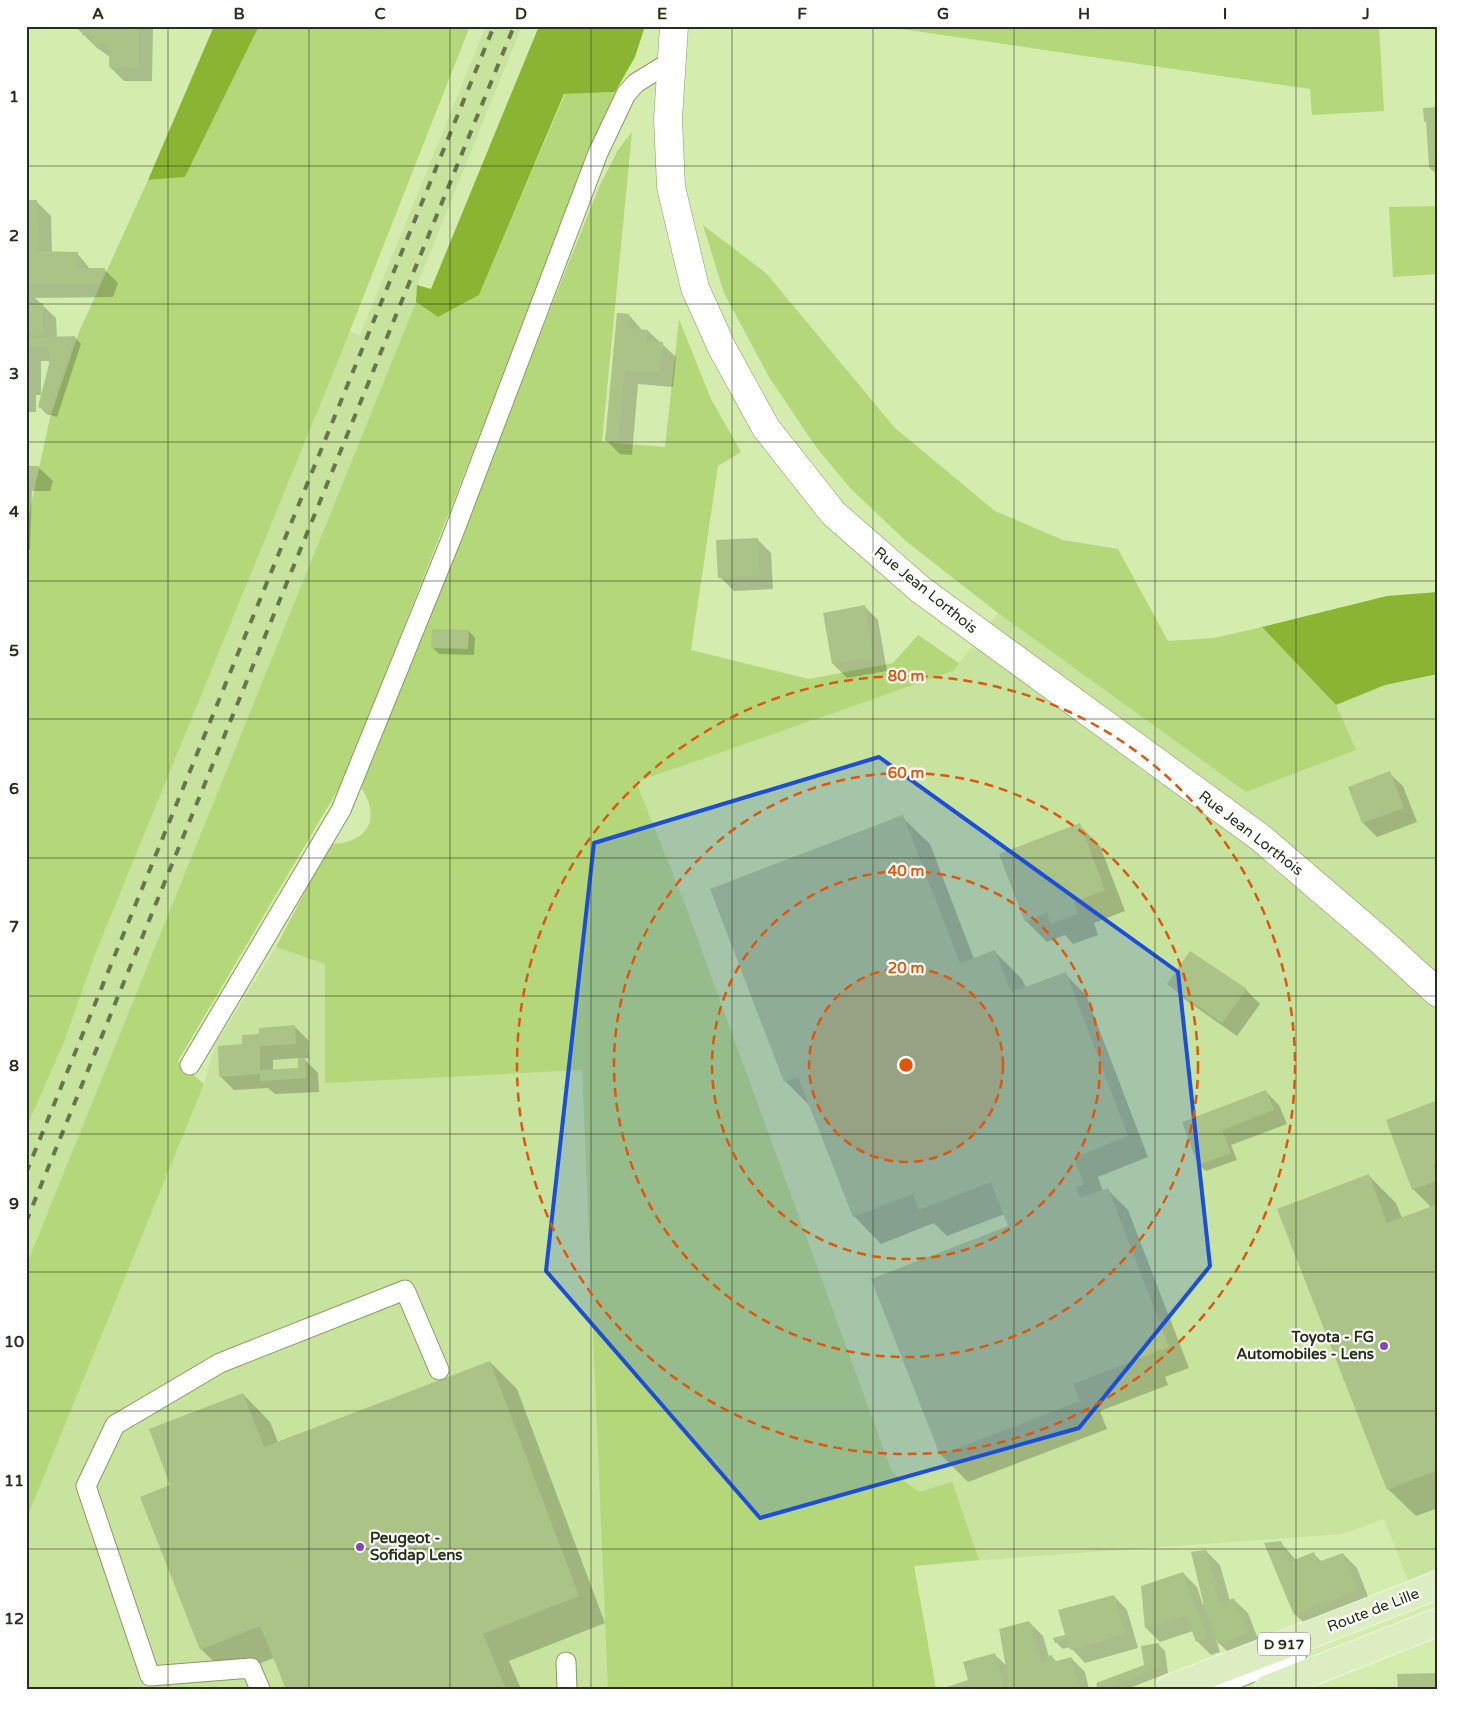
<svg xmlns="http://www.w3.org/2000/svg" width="1464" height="1715" font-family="'Varela Round',sans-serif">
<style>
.built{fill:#c7e39d}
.green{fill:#b4d77a}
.forest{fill:#8bb433}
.shadow{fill:#0003;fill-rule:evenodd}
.building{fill:#abc386}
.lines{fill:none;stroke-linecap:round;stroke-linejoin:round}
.service-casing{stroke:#869c61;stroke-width:21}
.tertiary-casing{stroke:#869c61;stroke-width:29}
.primary-casing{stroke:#fff;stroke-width:29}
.service{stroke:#fff;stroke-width:19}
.tertiary{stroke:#fff;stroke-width:28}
.primary{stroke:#dcedc1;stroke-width:28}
.rail{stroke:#67764f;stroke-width:4;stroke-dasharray:9 9;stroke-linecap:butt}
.marked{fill:#1d4ed8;fill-opacity:0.2;stroke:#1d4ed8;stroke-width:4;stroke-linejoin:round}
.grid{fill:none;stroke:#262f17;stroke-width:1;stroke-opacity:0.55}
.ring{fill:none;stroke:#de570d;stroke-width:2.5;stroke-dasharray:9 6}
.poi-dot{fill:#8444ba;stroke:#fff;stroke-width:2}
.labels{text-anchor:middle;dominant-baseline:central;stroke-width:4.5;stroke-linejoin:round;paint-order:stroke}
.shield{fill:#fff;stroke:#676d5d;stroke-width:1}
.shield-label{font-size:14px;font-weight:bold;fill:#262f17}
.street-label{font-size:15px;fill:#262f17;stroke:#fff}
.poi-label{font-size:15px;font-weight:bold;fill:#262f17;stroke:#fff;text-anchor:end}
.centre{fill:#de570d;stroke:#fff;stroke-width:2.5}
.ring-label{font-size:15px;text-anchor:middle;font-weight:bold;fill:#de570d;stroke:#fff;stroke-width:4.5;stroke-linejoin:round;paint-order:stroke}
.neatline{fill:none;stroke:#262f17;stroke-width:2}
.grid-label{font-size:16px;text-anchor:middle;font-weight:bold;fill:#262f17}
</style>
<rect width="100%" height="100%" fill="#d4edae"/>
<!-- built -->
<g class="built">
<polygon points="486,26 522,26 417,285 416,302 26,1266 26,1129 64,1042 96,952 334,371 349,331 360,335"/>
<polygon points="998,613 1246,792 1355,750 1336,705 1385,685 1438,674 1438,1567 1408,1581 1384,1519 1342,1534 914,1565 936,1689 26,1689 26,1519 204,1084 215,1045 276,947 325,964 683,899 635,782 953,671"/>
</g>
<!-- green -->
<g class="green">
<polygon points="259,26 470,26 334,371 96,952 64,1042 26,1129 26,528 50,418 79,332 148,180 185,177"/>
<polygon points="881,26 1379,26 1384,111 1312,115 1310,89"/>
<polygon points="615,92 343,781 178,1061 204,1084 26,1520 26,1266 416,302 438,317 479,295 565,94"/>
<path d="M632 132 602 442 665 447 679 319 711 399 741 452 718 466 691 650 809 679 893 663 918 635 959 663 953 671 636 782 683 899 892 1472 919 1492 952 1482 979 1560 914 1566 936 1689H608L582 1070 325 1083V964L276 947 330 844C369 843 382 818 360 786L599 187 618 150Z"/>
<polygon points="1438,206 1438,274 1393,277 1389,207"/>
<polygon points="703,225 766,273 895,428 995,511 1063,540 1118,549 1168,641 1214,638 1262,627 1336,705 1356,750 1246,792 998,613 907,542 851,489 816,447 769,377 724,293"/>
</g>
<!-- forest -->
<g class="forest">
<polygon points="214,26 259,26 185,177 148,180"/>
<polygon points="539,26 645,26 635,57 615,92 564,94 479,295 438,317 416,302 417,285 431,289"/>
<polygon points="1438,592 1438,674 1385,685 1336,705 1262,627 1387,596"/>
</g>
<!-- shadow -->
<g class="shadow">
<polygon points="75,26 153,26 152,81 124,81 110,67 110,57 97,48"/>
<polygon points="26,201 37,202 51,216 52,253 77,253 91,270 105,270 118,283 113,297 35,298 56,318 57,338 75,337 81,344 57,417 46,414 40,407 50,361 41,361 41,395 36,395 36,412 26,412"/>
<polygon points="629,315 642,330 648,331 676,357 673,387 638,384 632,455 620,454 606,440"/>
<polygon points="26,468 39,468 53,481 50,491 32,491 30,550 26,550"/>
<polygon points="757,539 771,553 773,589 734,591 720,577"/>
<polygon points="864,606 878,620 887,671 847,678 833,664"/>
<polygon points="469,631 475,638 474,655 439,654 432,647"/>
<polygon points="1389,773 1403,786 1417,822 1377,837 1363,823 1349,788"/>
<polygon points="902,817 930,844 974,959 995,952 1022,979 1026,988 1065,974 1086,995 1148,1157 1098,1177 1103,1191 1107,1189 1128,1210 1189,1368 1165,1377 1168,1385 1100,1411 1107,1429 968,1482 941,1455 1010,1227 1005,1214 947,1236 934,1223 881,1244 854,1216 812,1108 785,1081"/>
<polygon points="1079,825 1100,846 1125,911 1094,923 1098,935 1073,944 1065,935 1047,942 1026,921"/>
<polygon points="1169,984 1246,990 1260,1004 1237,1036 1183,998"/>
<path d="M294 1026 308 1040 309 1058H303L318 1073 319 1092 275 1094 268 1088 234 1090 220 1076 243 1045 260 1035ZM299 1058V1069L273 1070V1060Z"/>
<polygon points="1265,1091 1279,1105 1287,1124 1231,1145 1237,1160 1206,1171 1199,1165 1184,1122"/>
<polygon points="1438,1101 1438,1508 1416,1516 1388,1489 1369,1176 1396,1203 1402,1218 1431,1207 1413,1189"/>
<polygon points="490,1362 517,1389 605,1623 509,1661 521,1689 286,1689 274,1658 228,1676 201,1649 171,1486 243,1394 270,1422 278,1442"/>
<polygon points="1281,1543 1296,1560 1313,1553 1322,1562 1343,1554 1357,1568 1371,1604 1309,1628 1295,1614"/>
<polygon points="1206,1551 1220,1565 1230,1601 1234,1600 1248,1613 1261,1647 1233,1657 1216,1640 1220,1652 1211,1655 1197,1641 1193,1631 1160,1642 1146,1628 1142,1587 1183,1573 1197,1587 1203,1605 1205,1604"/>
<polygon points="1114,1596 1127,1610 1138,1648 1085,1663 1070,1647 1063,1649 1056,1642"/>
<polygon points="1029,1622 1043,1636 1049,1657 1051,1656 1058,1663 1071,1658 1085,1672 1089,1689 944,1689 969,1681 995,1655 1008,1667"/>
<polygon points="1159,1645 1165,1651 1168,1673 1127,1689 1100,1689 1145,1665"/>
</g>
<!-- building -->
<g class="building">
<polygon points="82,26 139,26 139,68 109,67 109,44 92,44 92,36 82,35"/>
<polygon points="1438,107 1438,172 1434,172 1429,167 1426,121 1424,122 1423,108"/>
<polygon points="26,200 37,200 39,251 78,252 78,268 105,268 99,284 26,284"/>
<polygon points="26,290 29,290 29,303 43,303 43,335 30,335 30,333 26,333"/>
<polygon points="617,313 629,314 628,328 648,330 647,341 663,342 660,373 625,371 618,442 605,441"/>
<polygon points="75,336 50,411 38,407 49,364 48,347 26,347 26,338"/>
<polygon points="26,466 39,466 37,478 26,478"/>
<polygon points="758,538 760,575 718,578 716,540"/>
<polygon points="865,605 874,657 832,664 823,613"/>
<polygon points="432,629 469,630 468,649 431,648"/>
<polygon points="1390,771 1404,808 1362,823 1348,787"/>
<polygon points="903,815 960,963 995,950 1011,992 1066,972 1128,1136 1074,1158 1084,1184 1076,1187 1080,1198 1108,1188 1169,1347 1073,1384 1080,1401 940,1455 871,1279 1008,1226 991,1182 919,1210 913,1194 853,1217 798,1077 784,1082 710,889"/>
<polygon points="1080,823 1105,890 1074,902 1078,914 1051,924 1047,913 1025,922 999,854"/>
<polygon points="1190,951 1247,989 1222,1023 1167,984"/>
<polygon points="295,1025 296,1044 260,1046 260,1070 298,1068 298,1058 305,1058 306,1078 260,1081 260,1074 219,1077 218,1046 242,1044 242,1035 259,1034 259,1028"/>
<polygon points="1266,1090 1274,1110 1222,1130 1231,1153 1198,1165 1182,1122"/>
<polygon points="1438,1100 1438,1162 1433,1164 1438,1180 1412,1190 1386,1120"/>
<polygon points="1369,1174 1387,1223 1438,1204 1438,1470 1387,1490 1277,1209"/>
<polygon points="490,1361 579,1596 483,1634 506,1689 286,1689 260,1626 200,1650 140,1497 170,1485 149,1429 243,1393 264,1447"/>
<polygon points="1281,1541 1289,1562 1314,1552 1318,1562 1343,1553 1358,1590 1294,1615 1264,1543"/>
<polygon points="1206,1550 1217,1585 1215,1586 1219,1604 1234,1598 1248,1633 1218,1644 1206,1614 1191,1552"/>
<polygon points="1183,1572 1207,1638 1196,1642 1186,1615 1145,1628 1141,1586"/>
<polygon points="1114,1595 1125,1634 1070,1650 1067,1640 1055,1643 1053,1638 1065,1635 1058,1610"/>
<polygon points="1029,1621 1041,1662 1046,1661 1045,1657 1052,1655 1054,1662 1071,1657 1080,1689 1010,1689 999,1629"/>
<polygon points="1159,1643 1162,1666 1104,1689 1098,1689 1096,1683 1144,1665 1141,1646"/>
<polygon points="995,1653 1005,1689 941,1689 968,1680 963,1662"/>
<polygon points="1438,1673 1438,1689 1398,1689 1397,1674"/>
</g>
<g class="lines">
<!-- service casing -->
<g class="service-casing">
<g id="service">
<polyline points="190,1065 341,810 452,537 598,153 626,94 636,83 670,62"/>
<polyline points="566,1662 567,1689"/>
<polyline points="260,1689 251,1668 150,1676 86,1486 115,1425 220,1363 405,1290 439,1370"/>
<polyline points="1211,1689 1297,1654"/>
</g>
</g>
<!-- tertiary casing -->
<g class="tertiary-casing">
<polyline id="tertiary" points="674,26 668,119 671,187 695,288 722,348 766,428 833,513 921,590 1261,838 1381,941 1438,993"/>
</g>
<!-- primary casing -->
<g class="primary-casing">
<g id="primary">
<polyline points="1169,1689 1438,1585"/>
<polyline points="1268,1689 1438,1622"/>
</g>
</g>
<!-- service -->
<use href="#service" class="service"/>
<!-- tertiary -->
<use href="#tertiary" class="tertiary"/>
<!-- primary -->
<use href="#primary" class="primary"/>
<!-- rail -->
<g class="rail">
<polyline points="26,1173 494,26"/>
<polyline points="26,1222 514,26"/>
</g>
</g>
<!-- marked area -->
<path class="marked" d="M879 757 1178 972 1210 1266 1079 1428 760 1518 546 1271 594 843Z"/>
<!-- grid -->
<path class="grid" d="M168 26V1689M309 26V1689M450 26V1689M591 26V1689M732 26V1689M873 26V1689M1014 26V1689M1155 26V1689M1296 26V1689M26 166H1438M26 304H1438M26 442H1438M26 581H1438M26 719H1438M26 858H1438M26 996H1438M26 1134H1438M26 1272H1438M26 1411H1438M26 1549H1438"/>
<!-- distance rings -->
<circle cx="906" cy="1065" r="97" fill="#de570d" fill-opacity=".12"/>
<g class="ring">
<circle cx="906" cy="1065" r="97"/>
<circle cx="906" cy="1065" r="194"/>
<circle cx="906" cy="1065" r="292"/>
<circle cx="906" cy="1065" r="389"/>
</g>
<!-- markers -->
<g class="poi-dot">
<circle cx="1384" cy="1346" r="5"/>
<circle cx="360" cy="1547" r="5"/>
</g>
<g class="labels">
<!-- shield labels -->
<rect class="shield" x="1258" y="1632.5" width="52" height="23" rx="4"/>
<g class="shield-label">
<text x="1284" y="1644">D 917</text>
</g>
<!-- street labels -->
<g class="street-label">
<text transform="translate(926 590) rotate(39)">Rue Jean Lorthois</text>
<text transform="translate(1251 833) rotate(38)">Rue Jean Lorthois</text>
<text transform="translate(1373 1610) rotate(-21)">Route de Lille</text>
</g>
<!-- poi labels -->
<g class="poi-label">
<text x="1374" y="1337">Toyota - FG<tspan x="1374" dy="17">Automobiles - Lens</tspan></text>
<text x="370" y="1538" text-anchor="start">Peugeot -<tspan x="370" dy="17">Sofidap Lens</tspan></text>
</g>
</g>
<circle cx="906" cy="1065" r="8" class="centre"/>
<g class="ring-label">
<text x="906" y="681">80 m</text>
<text x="906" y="778">60 m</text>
<text x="906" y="876">40 m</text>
<text x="906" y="973">20 m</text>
</g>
<!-- border -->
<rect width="1464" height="1715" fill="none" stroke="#ffffff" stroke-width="55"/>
<rect x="28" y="28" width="1408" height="1660" class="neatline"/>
<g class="grid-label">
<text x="98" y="19">A</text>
<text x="239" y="19">B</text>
<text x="380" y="19">C</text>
<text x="521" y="19">D</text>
<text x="662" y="19">E</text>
<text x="802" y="19">F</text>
<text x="943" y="19">G</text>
<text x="1084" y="19">H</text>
<text x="1225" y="19">I</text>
<text x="1366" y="19">J</text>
<text x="14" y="102">1</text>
<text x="14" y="241">2</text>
<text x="14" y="379">3</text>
<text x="14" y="517">4</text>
<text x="14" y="656">5</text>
<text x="14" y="794">6</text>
<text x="14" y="932">7</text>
<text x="14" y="1071">8</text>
<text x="14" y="1209">9</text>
<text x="14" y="1347">10</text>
<text x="14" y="1486">11</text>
<text x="14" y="1624">12</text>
</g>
</svg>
